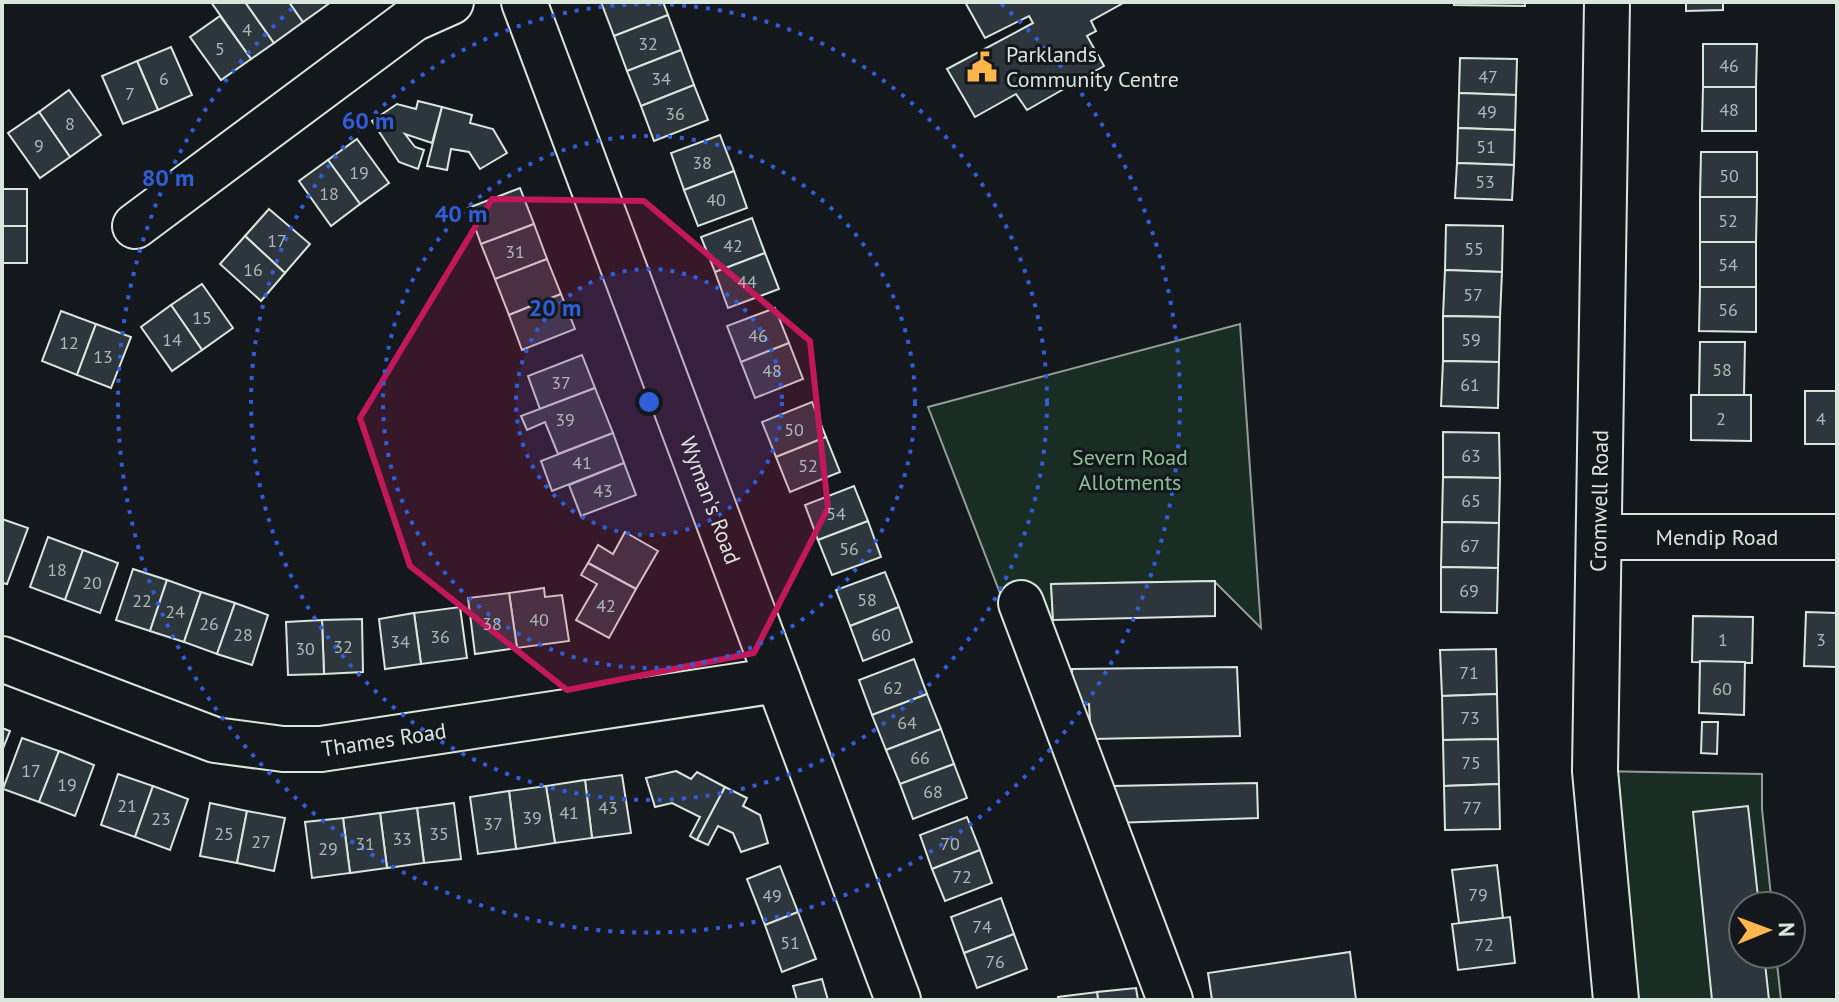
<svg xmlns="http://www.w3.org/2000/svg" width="1839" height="1002" font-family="'PT Sans',sans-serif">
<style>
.green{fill:#1a2d24;stroke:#939e99;stroke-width:2}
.building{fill:#2c363c;stroke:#d8e6dc;stroke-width:2}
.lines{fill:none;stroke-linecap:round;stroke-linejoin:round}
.minor-casing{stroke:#d8e6dc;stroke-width:48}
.minor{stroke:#14181c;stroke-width:44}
.marked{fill:#c2185b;fill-opacity:0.2;stroke:#c2185b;stroke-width:6;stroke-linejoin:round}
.ring{fill:none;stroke:#305dd8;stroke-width:4;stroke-dasharray:4 8}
.labels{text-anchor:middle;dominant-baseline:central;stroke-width:6;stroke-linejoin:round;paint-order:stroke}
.number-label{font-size:18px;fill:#adbab4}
.poi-label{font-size:22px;fill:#d8e6dc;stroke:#14181c;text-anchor:start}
.park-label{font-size:22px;fill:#8ac095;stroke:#14181c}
.street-label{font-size:22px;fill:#d8e6dc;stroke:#14181c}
.centre{fill:#305dd8;stroke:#14181c;stroke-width:4}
.ring-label{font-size:24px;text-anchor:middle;font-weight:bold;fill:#305dd8;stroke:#14181c;stroke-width:6;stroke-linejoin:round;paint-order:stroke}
</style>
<rect width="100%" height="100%" fill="#14181c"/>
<!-- green -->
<g class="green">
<polygon points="1240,324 1261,628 1214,581 1051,584 1053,620 1010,619 928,407"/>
<polygon points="1595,771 1762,774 1762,809 1772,906 1743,906 1743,954 1776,954 1781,1000 1616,1000"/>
</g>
<!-- building -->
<g class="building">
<polygon points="211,2 245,2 274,43 251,59"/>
<polygon points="245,2 289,2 303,22 274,43"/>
<polygon points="289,2 331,2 303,22"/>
<polygon points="601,2 663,2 668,15 614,36"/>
<polygon points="965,2 1125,2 1091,21 1096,31 1087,36 1104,66 1027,110 1016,94 975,117 947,69 1033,23 1029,16 985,38"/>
<polygon points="1454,2 1525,2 1525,6 1454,5"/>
<polygon points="1686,2 1723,2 1723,10 1686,11"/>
<polygon points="668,15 681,50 627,71 614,36"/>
<polygon points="220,16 251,59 221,80 190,37"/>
<polygon points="1703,44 1757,44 1756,87 1703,87"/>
<polygon points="171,47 192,95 158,110 137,61"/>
<polygon points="681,50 694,85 641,106 627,71"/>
<polygon points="1460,58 1517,59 1516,95 1459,93"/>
<polygon points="137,61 158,110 123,124 102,76"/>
<polygon points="694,85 708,120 654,141 641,106"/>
<polygon points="1703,87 1756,87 1756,131 1702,131"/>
<polygon points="69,90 101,135 70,157 39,112"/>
<polygon points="1459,93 1516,95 1515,130 1458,128"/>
<polygon points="418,101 442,107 432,143 405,134 415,147 424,150 418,169 399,162 372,121 397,104 416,109"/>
<polygon points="442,107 472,115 470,123 493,129 507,153 480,169 469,152 451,149 447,170 427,166"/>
<polygon points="39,112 70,157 40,178 8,133"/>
<polygon points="1458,128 1515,130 1514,165 1457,163"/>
<polygon points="720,135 734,171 684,190 671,153"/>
<polygon points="357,139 389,183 360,204 328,160"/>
<polygon points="1701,152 1757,152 1757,197 1700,197"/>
<polygon points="328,160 360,204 331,226 299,181"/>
<polygon points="1457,163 1514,165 1512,200 1455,198"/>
<polygon points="734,171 747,208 698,226 684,190"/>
<polygon points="520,188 534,224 481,244 468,208"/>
<rect x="2" y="189" width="25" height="37"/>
<polygon points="1700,197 1757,197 1756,242 1700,242"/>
<polygon points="269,209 310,244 285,273 245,236"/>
<polygon points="752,218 765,253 715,272 701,237"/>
<polygon points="534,224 547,259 495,279 481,244"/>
<polygon points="1446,225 1503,226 1502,272 1445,270"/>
<rect x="2" y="226" width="25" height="37"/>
<polygon points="245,236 285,273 261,301 220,264"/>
<rect x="1700" y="242" width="56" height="45"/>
<polygon points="765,253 779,289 728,308 715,272"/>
<polygon points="547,259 561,294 509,315 495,279"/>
<polygon points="1445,270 1502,272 1500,317 1443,316"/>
<polygon points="202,284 233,328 202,350 171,305"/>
<polygon points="1700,287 1756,287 1756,332 1699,331"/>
<polygon points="561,294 575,329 522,350 509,315"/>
<polygon points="171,305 202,350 172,371 141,327"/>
<polygon points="775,308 789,343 741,362 727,326"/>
<polygon points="61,311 96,324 77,375 42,361"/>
<polygon points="1443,316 1500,317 1499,362 1443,361"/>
<polygon points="96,324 131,337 111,388 77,375"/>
<polygon points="1700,342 1745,342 1744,395 1699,395"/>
<polygon points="789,343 803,379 755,398 741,362"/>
<polygon points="582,355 595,388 540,409 528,376"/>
<polygon points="1443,361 1499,362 1498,408 1441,406"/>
<polygon points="595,388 613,433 558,454 545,422 527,430 521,416"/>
<rect x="1805" y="391" width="32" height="53"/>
<polygon points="1691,395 1751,395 1751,441 1691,440"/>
<polygon points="812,402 826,437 776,457 762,422"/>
<polygon points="1443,432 1499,433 1500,478 1443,477"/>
<polygon points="613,433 624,463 552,491 541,461"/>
<polygon points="826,437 840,472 790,492 776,457"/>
<polygon points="624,463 636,495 581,516 569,485"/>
<polygon points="1443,477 1500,478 1499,523 1442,522"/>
<polygon points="854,486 868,521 818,540 805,505"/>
<polygon points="2,519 28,528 7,584 2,583"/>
<polygon points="868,521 881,557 832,575 818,540"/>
<polygon points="1442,522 1499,523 1498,568 1441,567"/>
<polygon points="625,532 658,551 636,589 588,563 598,545 613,554"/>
<polygon points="48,537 83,550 65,600 30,587"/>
<polygon points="83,550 118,563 100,613 65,600"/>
<polygon points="588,563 636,589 609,638 576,620 597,584 581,575"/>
<polygon points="1441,567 1498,568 1497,613 1441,612"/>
<polygon points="133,569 167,580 150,631 116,620"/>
<polygon points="885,572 899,607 850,626 836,590"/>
<polygon points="167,580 201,592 184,642 150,631"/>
<polygon points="1215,581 1215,616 1053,620 1051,584"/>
<polygon points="544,588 545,597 562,595 569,641 517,648 509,593"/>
<polygon points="201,592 235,603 217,654 184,642"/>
<polygon points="509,593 517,648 475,654 468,598"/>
<polygon points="235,603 268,615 252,665 217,654"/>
<polygon points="460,607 467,658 421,664 414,613"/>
<polygon points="899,607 912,642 863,661 850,626"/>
<polygon points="1806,612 1837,613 1837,667 1804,666"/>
<polygon points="414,613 421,664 385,669 379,619"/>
<polygon points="1693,616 1753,617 1752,663 1692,662"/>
<polygon points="362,619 363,672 324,674 322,620"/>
<polygon points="322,620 324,674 288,675 286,622"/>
<polygon points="1496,649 1497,694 1442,696 1440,650"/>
<polygon points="914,659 927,694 872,715 859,680"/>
<polygon points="1700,661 1745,662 1744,715 1699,713"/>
<polygon points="1237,667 1240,736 1091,739 1089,704 1073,705 1072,669"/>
<polygon points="927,694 941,729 886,750 872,715"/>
<polygon points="1497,694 1498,739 1443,740 1442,696"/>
<polygon points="1702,722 1718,722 1717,754 1701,753"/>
<polygon points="2,728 10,731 2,751"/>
<polygon points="941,729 954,764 900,784 886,750"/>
<polygon points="22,738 59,751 39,802 3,789"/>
<polygon points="1498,739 1499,784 1444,786 1443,740"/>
<polygon points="59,751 94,765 75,816 39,802"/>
<polygon points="954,764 967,798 913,819 900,784"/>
<polygon points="676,771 691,779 697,772 725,787 697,840 690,836 700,817 672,803 655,807 646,778"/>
<polygon points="118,774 153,786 135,837 101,825"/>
<polygon points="622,775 631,833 592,838 585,780"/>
<polygon points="585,780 592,838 555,843 546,786"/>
<polygon points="1257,783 1258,818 1113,823 1113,786"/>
<polygon points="1499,784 1500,829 1445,830 1444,786"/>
<polygon points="153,786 188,799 170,850 135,837"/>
<polygon points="546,786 555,843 516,849 509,791"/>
<polygon points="725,787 747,798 743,806 760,815 768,843 741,852 733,833 718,826 708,845 697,840"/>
<polygon points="509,791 516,849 478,854 470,797"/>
<polygon points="210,803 247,811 237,863 200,856"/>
<polygon points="454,803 461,859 424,863 417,808"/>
<polygon points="1748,806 1759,906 1743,906 1743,954 1764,954 1769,1000 1712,1000 1693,812"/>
<polygon points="417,808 424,863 387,868 380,813"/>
<polygon points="247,811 285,818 274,871 237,863"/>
<polygon points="380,813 387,868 350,873 343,818"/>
<polygon points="967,817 980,850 932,869 920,835"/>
<polygon points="343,818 350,873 312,878 305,822"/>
<polygon points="980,850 992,883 945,901 932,869"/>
<polygon points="1497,865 1503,918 1459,923 1452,870"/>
<polygon points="780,866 798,912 765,925 747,879"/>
<polygon points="1001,898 1014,934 964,953 951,917"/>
<polygon points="798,912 816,959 782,972 765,925"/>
<polygon points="1510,917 1515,963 1458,970 1452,924"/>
<polygon points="1014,934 1027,969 977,988 964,953"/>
<polygon points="1350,952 1356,1000 1212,1000 1208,973"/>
<polygon points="822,979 828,1000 797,1000 793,986"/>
<polygon points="1136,988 1138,1000 1098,1000 1097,992"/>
<polygon points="1097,992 1098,1000 1058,1000 1058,997"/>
</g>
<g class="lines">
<!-- minor casing -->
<g class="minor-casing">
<g id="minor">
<path id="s1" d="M524 2 898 1000"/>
<polyline points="1607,2 1595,771 1616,1000"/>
<polyline points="135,226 413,19 451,2"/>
<path id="s2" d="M1599 537H1837"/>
<polyline points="1021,603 1170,1000"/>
<path id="s3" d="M2 659 215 740 283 749H321L778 680"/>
</g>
</g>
<!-- minor -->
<use href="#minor" class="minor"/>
</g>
<!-- marked area -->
<path class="marked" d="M492 199 644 201 810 341 828 508 754 653 567 690 410 566 360 418Z"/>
<!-- distance rings -->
<circle cx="649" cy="402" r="133" fill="#305dd8" fill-opacity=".12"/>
<g class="ring">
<circle cx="649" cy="402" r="133"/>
<circle cx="649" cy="402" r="266"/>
<circle cx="649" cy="402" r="398"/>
<path d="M1001 4A531 531 0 1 1 297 4"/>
</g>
<!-- icons -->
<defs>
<g id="civic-bare" transform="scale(2.4)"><path d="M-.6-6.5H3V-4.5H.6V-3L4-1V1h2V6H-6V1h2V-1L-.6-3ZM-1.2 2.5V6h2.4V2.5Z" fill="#ffb74d" stroke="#14181c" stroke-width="2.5" paint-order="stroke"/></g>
</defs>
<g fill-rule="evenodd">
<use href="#civic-bare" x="982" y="67"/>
</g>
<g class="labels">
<!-- number labels -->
<g class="number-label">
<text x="247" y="29">4</text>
<text x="648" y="43">32</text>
<text x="220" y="48">5</text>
<text x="1729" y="65">46</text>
<text x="1488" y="76">47</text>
<text x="164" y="78">6</text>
<text x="661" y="78">34</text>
<text x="130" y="93">7</text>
<text x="1729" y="109">48</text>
<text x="1487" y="111">49</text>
<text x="675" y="113">36</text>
<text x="70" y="123">8</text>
<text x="39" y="145">9</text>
<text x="1486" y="146">51</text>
<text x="702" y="162">38</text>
<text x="359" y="172">19</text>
<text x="1729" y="175">50</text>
<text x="1485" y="181">53</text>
<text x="329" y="193">18</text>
<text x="716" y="199">40</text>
<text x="1728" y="220">52</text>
<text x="277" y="240">17</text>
<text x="733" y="245">42</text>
<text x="1474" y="248">55</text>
<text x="515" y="251">31</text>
<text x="1728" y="264">54</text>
<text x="253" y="269">16</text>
<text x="747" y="281">44</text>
<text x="1473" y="294">57</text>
<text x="1728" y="309">56</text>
<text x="202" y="317">15</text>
<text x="758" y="335">46</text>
<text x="172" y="339">14</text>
<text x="1471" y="339">59</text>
<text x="69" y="342">12</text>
<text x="103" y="356">13</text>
<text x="1722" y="369">58</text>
<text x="772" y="370">48</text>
<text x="561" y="382">37</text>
<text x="1470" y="384">61</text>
<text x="1721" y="418">2</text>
<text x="1821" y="418">4</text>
<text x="565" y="419">39</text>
<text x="794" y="429">50</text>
<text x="1471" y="455">63</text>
<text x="582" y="462">41</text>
<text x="808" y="465">52</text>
<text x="603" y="490">43</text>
<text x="1471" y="500">65</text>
<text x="836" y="513">54</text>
<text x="1470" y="545">67</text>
<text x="849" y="548">56</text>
<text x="57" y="569">18</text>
<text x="92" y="582">20</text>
<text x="1469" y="590">69</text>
<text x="867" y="599">58</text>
<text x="142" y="600">22</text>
<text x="606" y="605">42</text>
<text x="175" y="611">24</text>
<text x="539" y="619">40</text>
<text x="209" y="623">26</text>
<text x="492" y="623">38</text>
<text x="243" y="634">28</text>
<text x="881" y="634">60</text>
<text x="440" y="636">36</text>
<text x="1723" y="639">1</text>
<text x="1821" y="639">3</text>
<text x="400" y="641">34</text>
<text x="343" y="646">32</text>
<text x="305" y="648">30</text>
<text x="1469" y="672">71</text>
<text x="893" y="687">62</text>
<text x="1722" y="688">60</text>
<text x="1470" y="717">73</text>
<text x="907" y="722">64</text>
<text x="920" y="757">66</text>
<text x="1471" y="762">75</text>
<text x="31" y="770">17</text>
<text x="67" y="784">19</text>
<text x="933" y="791">68</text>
<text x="127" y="805">21</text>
<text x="608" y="807">43</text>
<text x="1472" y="807">77</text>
<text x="569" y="812">41</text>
<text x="532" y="817">39</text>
<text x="161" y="818">23</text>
<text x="493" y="823">37</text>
<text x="224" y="833">25</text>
<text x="439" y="833">35</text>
<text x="402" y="838">33</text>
<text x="261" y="841">27</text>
<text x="365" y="843">31</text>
<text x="950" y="843">70</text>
<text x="328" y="848">29</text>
<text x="962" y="876">72</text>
<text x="1478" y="894">79</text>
<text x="772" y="895">49</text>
<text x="982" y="926">74</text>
<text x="790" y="942">51</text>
<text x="1484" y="944">72</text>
<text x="995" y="961">76</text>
</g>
<!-- poi labels -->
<g class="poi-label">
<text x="1006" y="54">Parklands<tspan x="1006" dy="25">Community Centre</tspan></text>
</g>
<!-- park labels -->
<g class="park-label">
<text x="1130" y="457">Severn Road<tspan x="1130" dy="25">Allotments</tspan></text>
</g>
<!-- street labels -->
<g class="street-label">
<text stroke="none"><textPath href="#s1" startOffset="532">Wyman's Road</textPath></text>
<text transform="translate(1599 501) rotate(-89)">Cromwell Road</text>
<text stroke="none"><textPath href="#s2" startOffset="118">Mendip Road</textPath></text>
<text stroke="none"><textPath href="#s3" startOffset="398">Thames Road</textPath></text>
</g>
</g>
<circle cx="649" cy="402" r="12" class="centre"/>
<g class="ring-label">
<text x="368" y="129">60 m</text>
<text x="168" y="186">80 m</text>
<text x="461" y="222">40 m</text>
<text x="555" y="316">20 m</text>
</g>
<!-- border -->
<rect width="1839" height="1002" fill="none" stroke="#d8e6dc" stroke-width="8"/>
<!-- north arrow -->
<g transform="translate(1767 930) rotate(89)"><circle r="38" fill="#14181c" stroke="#626a69" stroke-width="2"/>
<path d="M0-6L14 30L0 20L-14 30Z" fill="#ffb74d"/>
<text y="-12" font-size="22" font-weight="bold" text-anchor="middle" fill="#d8e6dc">N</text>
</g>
</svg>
